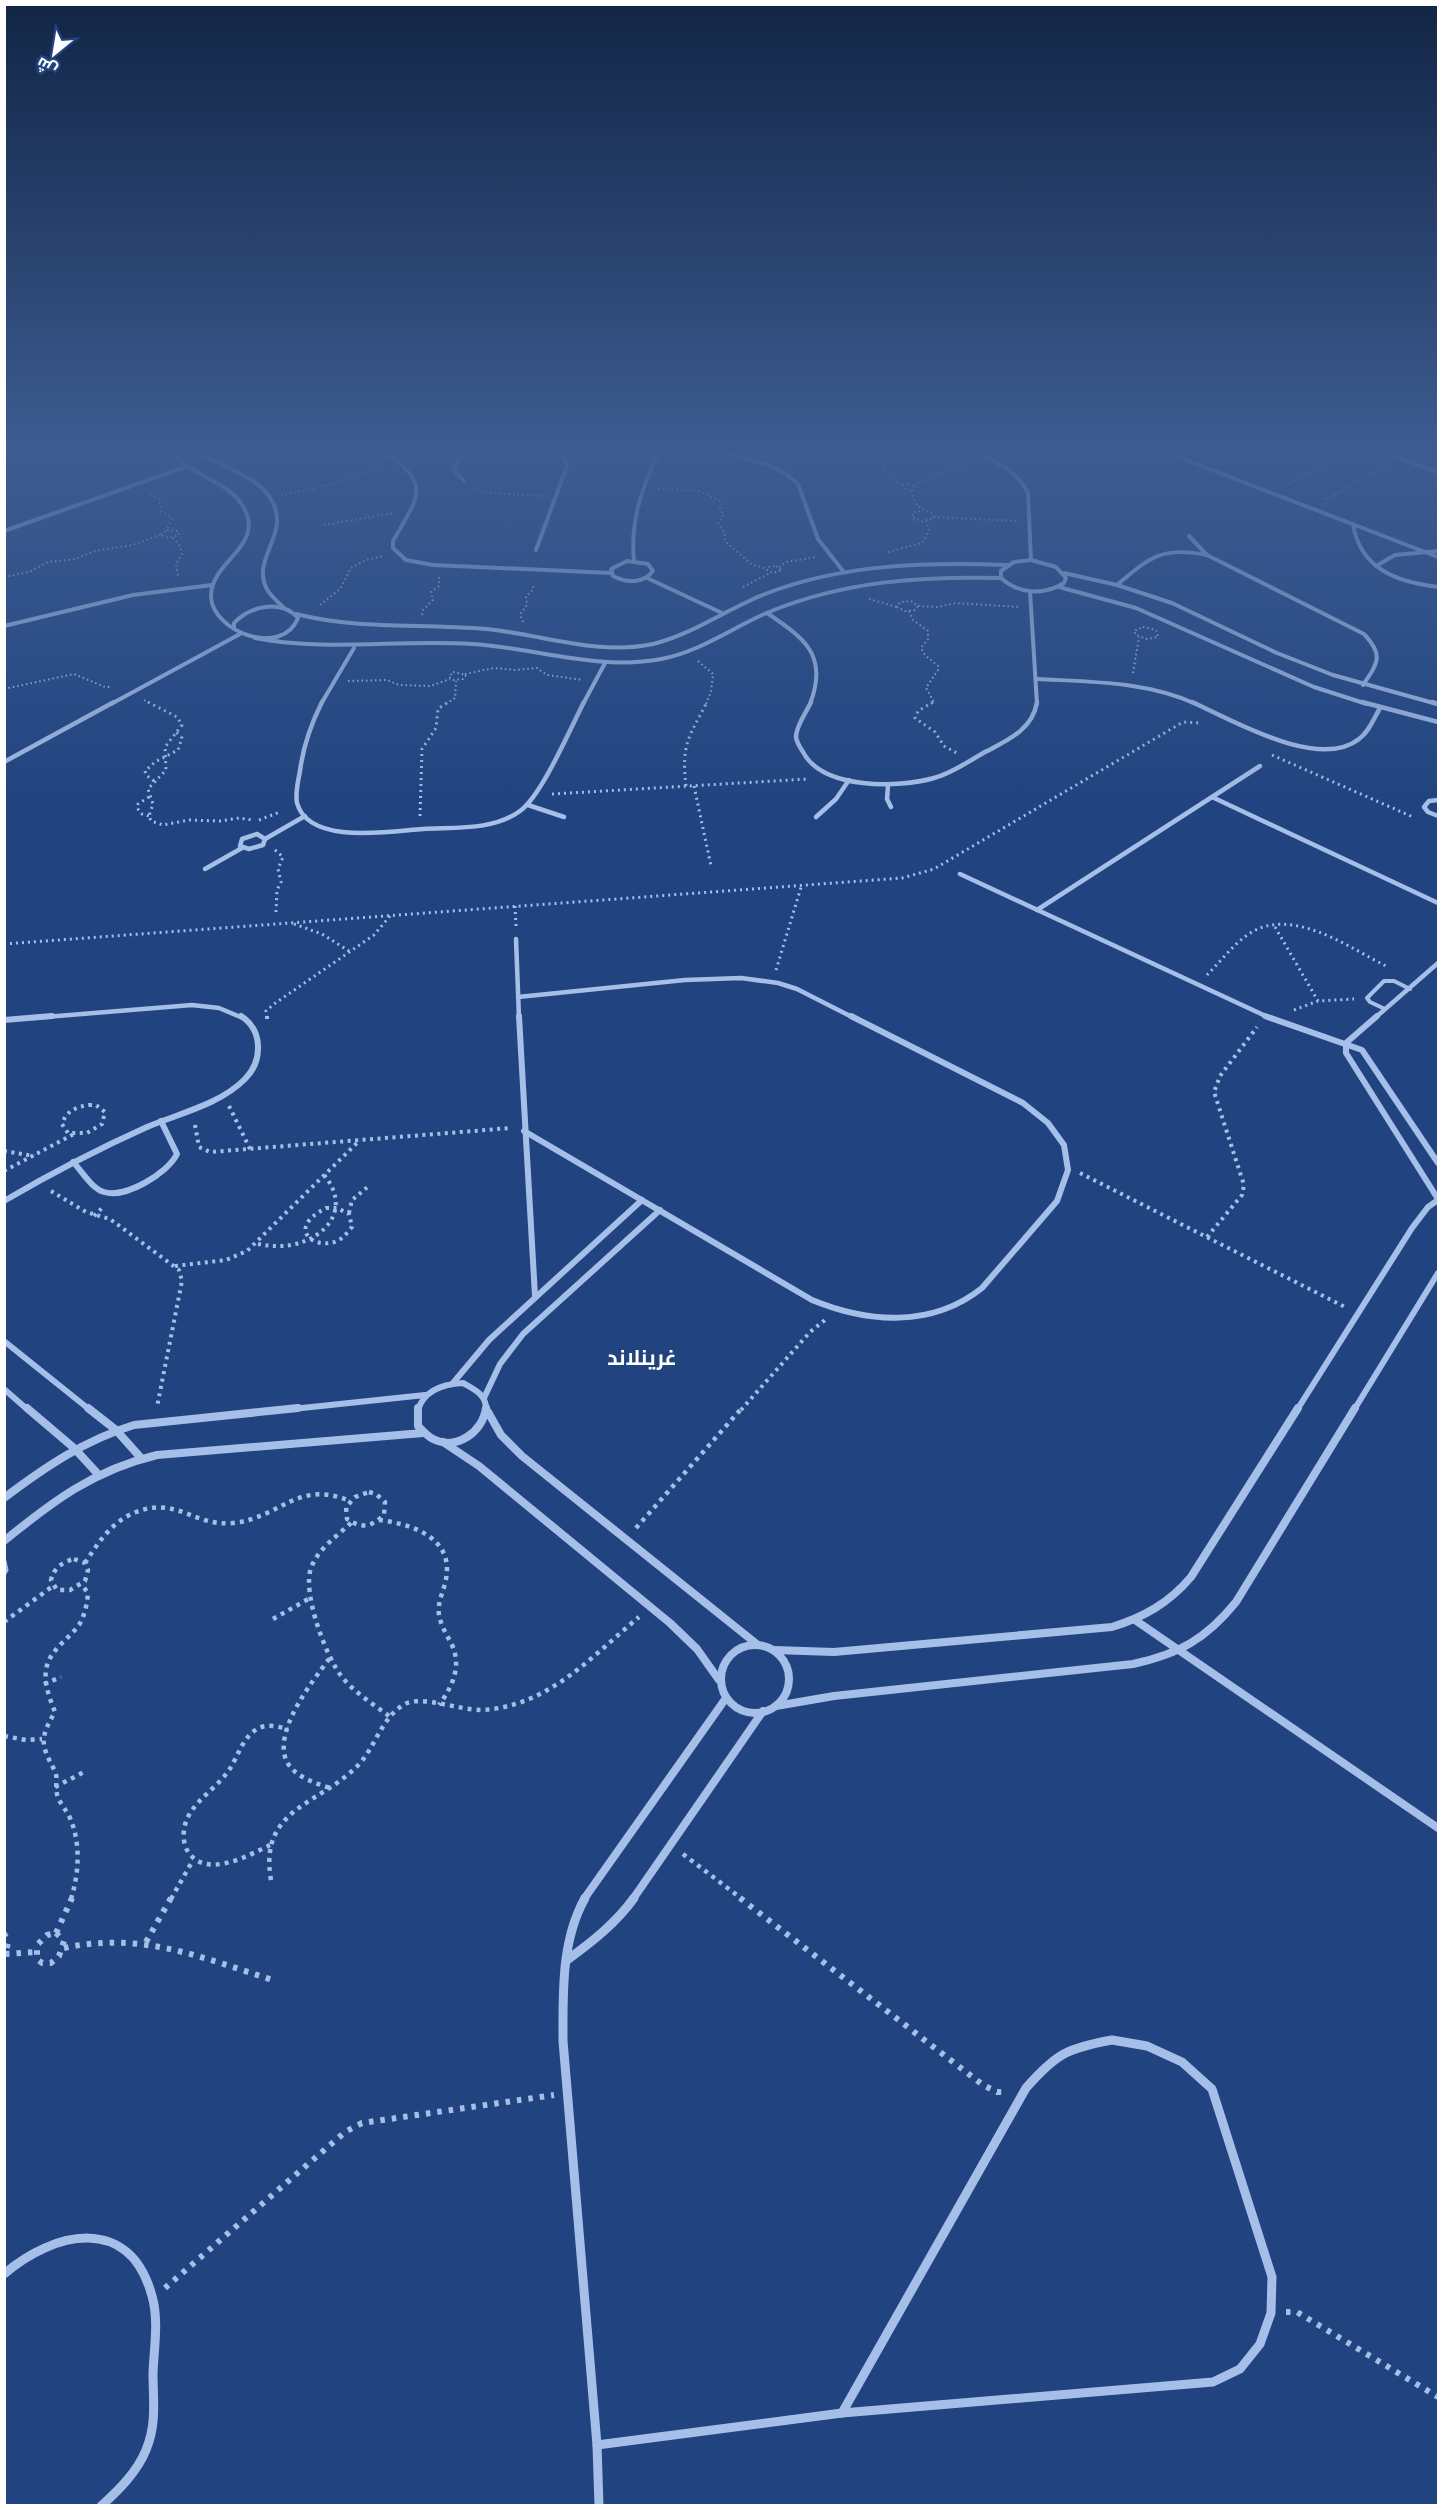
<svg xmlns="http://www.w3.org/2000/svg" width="1443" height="2510" font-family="'Golos Text',Cairo,sans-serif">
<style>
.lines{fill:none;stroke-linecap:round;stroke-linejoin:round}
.path-far4{stroke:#a6bfe8;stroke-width:2;stroke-dasharray:1.5 3;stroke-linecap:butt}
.path-far3{stroke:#a6bfe8;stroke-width:3;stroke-dasharray:2 4;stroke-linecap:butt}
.path-far2{stroke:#a6bfe8;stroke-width:4;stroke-dasharray:3 4.5;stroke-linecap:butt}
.path-far1{stroke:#a6bfe8;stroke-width:4.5;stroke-dasharray:4 5;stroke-linecap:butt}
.path{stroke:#a6bfe8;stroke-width:6;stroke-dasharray:4.5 7;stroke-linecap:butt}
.service-far1{stroke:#a6bfe8;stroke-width:4}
.service{stroke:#a6bfe8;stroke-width:5}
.minor-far4{stroke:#a6bfe8;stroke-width:4}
.minor-far3{stroke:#a6bfe8;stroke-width:4.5}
.minor-far2{stroke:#a6bfe8;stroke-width:6}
.minor-far1{stroke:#a6bfe8;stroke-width:8}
.minor{stroke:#a6bfe8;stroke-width:9}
.labels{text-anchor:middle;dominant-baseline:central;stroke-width:5;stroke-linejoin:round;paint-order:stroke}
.district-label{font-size:21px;font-weight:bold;fill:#fff;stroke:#214480}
</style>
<rect width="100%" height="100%" fill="#214480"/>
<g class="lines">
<!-- path-far4 -->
<g class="path-far4">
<polyline points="866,452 881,461 886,476 903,485"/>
<polyline points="234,454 242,452"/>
<polyline points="1013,457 1023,452"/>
<polygon points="908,484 917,487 911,491 903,488 903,485"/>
<polyline points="1288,484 1352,452"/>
<polyline points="914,485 969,463"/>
<polyline points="473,489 489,493 543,496"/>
<polyline points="658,489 699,491 721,501 720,509 724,515 718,523 724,532 725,541 751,564 767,569"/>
<polyline points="911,491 917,506 932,513 934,518 922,521 912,518 914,512 921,511"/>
<polyline points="150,494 159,499 161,511 172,518 167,530"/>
<polyline points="281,495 312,489 383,468"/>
<polyline points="1326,499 1389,466"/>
<polyline points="934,517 1016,521"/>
<polyline points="324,525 394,513"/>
<polygon points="167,530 178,531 179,535 169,538 160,535"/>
<polyline points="173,538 180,546 182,554 176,564 178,576"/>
<polyline points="888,552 922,543 929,531 926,521"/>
<polygon points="776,566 782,570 773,573 767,570 768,567"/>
<polyline points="779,567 786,562 816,557"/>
<polyline points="4,577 29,572 48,562 75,559 95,551 132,545 160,535"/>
<polyline points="743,587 770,573"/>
<polyline points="869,599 897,607"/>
<polygon points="911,601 918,606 915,610 905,611 897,607 900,602"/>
<polyline points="320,605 340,589 351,568 366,560 383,556"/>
<polyline points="918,606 937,607 956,603 1019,607"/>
<polyline points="909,611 913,620 928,631 928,639 921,648 925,655 938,666 938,670 926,688 934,702 931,704"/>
<polyline points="422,615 423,610 433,600 431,592 439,586 439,577"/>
<polyline points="523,622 520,614 527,605 526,596 533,590 533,583"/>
<polygon points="1143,627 1156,630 1158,637 1147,639 1136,635 1134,631"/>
<polyline points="698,661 713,674 711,692 706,704"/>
<polygon points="453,672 466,675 463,679 453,680 449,677"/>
<polyline points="1133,673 1139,637"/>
<polyline points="465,674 494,668 515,670 537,668 547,675 583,680"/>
<polyline points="348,681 387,680 399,685 430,686 450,679"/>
<polyline points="4,689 74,674 105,687 111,687"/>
<polyline points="144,700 151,704"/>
<polyline points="446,704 455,698 456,681"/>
</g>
<!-- path-far3 -->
<g class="path-far3">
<polyline points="148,702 177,717 182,725 165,747 166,770 148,789 153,804 149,816 151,821 163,825 189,820 220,821 239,818 252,820"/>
<polyline points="933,702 918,711 915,718 935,732 944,746 957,753"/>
<polyline points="1272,755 1413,817"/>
<polyline points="154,781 146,775 145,771 155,762 178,750 182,738 176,732"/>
<path d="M686 786C681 744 689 737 707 702"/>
<polyline points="694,786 711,866"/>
<polyline points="552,794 808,779"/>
<polyline points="149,797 138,804 137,808 142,814 149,816"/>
<polyline points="420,816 422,749 436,728 438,709 448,702"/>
<polyline points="259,820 280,812"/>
<polyline points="275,850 283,857 278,869 281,882 277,890 276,912"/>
<polyline points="515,906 516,926"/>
<polyline points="294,924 322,934 349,951"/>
<polyline points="1275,927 1318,1001"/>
<polyline points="4,944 902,878 934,869 1183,722 1199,723"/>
<polyline points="776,970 802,884"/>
<path d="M1207 975C1220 962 1232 946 1246 936 1289 903 1349 948 1388 967"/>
<polyline points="1294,1010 1318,1001 1354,999"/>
<polyline points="267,1018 266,1011 274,1004 374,935 390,916"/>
</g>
<!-- path-far2 -->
<g class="path-far2">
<polyline points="267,1016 267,1021"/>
<path d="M89 1105H96L105 1112 102 1124 87 1133H68L62 1124C66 1111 76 1107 89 1105Z"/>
<polyline points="229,1106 250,1149"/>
<polyline points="195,1125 199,1147 210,1152 511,1128"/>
<polyline points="4,1151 34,1156"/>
<polyline points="4,1171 74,1134"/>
<polyline points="1080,1173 1347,1308"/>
<polyline points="51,1191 86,1212 110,1219 179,1270 182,1281 157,1407"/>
<path d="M326 1208H337L349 1214 352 1227C349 1230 346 1235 342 1238 321 1254 281 1231 326 1208Z"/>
<polyline points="349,1213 352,1200 370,1185"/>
<polyline points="94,1216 104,1206"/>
<polyline points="1207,1237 1242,1195 1244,1185 1214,1092 1220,1076 1257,1027"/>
<path d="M258 1244C269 1246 280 1247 291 1245 328 1238 351 1207 324 1175"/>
<polyline points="175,1266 226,1260 247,1251 360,1140"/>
<polyline points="741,1410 810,1332 825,1320"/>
</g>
<!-- path-far1 -->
<g class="path-far1">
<path d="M369 1492 376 1494 385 1502 384 1515C371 1527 362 1529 347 1519L346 1507 355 1497Z"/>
<path d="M379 1520C411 1524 454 1537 446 1579 444 1591 437 1602 439 1615 441 1626 447 1635 452 1645 462 1667 452 1687 439 1705"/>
<path d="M351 1523C337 1536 318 1549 311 1568 302 1593 326 1657 342 1677 355 1693 373 1704 389 1716"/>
<polyline points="636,1528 742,1408"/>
<path d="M74 1559 85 1563 88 1570 85 1581 70 1590H57L51 1580C54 1568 62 1562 74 1559Z"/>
<path d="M85 1563C98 1543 112 1521 136 1512 177 1496 194 1527 233 1523 280 1518 298 1479 350 1501"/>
<polyline points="273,1619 310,1598"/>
<polyline points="4,1622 53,1586"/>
<path d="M329 1659C312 1682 272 1732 287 1762 295 1777 315 1783 330 1788"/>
<polyline points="44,1684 61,1677"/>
<polyline points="4,1736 26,1740 42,1739"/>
<polyline points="55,1787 84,1772"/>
<path d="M270 1845C248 1856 204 1880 187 1850 182 1841 183 1828 187 1819 196 1799 217 1788 229 1770 238 1757 242 1738 257 1729 267 1723 278 1727 288 1729"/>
<polyline points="683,1854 742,1899"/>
<path d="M271 1880C258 1806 323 1805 361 1762 376 1744 383 1716 405 1704 421 1695 459 1710 481 1710 548 1707 591 1657 639 1617"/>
<path d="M71 1899C79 1873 81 1843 70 1818 66 1809 59 1803 57 1794 55 1787 58 1777 55 1771 41 1745 39 1739 55 1712 50 1699 44 1685 46 1670 49 1650 68 1640 79 1625 85 1615 87 1604 88 1593L82 1585"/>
<polyline points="171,1899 193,1860"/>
</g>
<!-- path -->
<g class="path">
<polyline points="740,1898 983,2085 997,2092 1006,2092"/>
<polyline points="4,1933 8,1943 5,1955"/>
<polyline points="56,1933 72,1898"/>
<polygon points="56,1933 64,1941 59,1956 51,1963 42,1963 37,1959 37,1945 47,1935"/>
<polyline points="146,1942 171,1898"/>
<path d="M64 1948C143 1931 202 1958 276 1981"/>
<polyline points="5,1954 35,1952"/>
<polyline points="165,2288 345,2132 362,2123 554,2095"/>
<polyline points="1286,2312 1297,2312 1438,2397"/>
</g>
<!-- service-far1 -->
<polyline class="service-far1" points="1385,1009 1370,1002 1367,998 1384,981 1394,981 1410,989"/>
<!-- service -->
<polyline class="service" points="4,1561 6,1570 4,1573"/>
<!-- minor-far4 -->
<g class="minor-far4">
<path d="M172 452C191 477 229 480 244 508 265 547 210 561 211 597 213 632 282 658 298 618 281 599 250 606 234 623V627"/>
<path d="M199 452C221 467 253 474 269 496 295 533 248 558 268 591 272 597 279 603 284 608"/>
<path d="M384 452C433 484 418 497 393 541V548L406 560 433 565 611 573"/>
<polyline points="720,452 767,464 785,473 798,484 818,539 843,571"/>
<path d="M974 452C996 462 1017 470 1028 493L1031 560"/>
<polyline points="1165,452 1438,557"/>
<polyline points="1391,452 1404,460 1438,472"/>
<polyline points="464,481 453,469 458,460 470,452"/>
<path d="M1353 524C1360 569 1397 582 1438 587"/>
<polyline points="4,531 185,467"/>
<polyline points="1189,536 1207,555"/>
<polyline points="536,550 567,466 564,457 559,452"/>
<path d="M1031 560 1056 567 1066 578 1064 583C1043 596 1019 594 1001 578V571L1014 562Z"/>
<path d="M627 561 648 564 653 571C643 584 627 583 613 576L611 569Z"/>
<path d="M634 561C630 521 642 487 659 452"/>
<polyline points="1376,566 1395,555 1438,551"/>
<polyline points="1064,573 1117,585 1172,603 1277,653 1333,675 1437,704"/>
<polyline points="647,578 722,613"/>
<path d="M1117 585C1150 557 1162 546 1207 555L1364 634C1384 655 1378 663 1363 685"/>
<polyline points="1059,587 1136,608 1314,687 1367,704"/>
<polyline points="1030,591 1037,704"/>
<path d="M767 613C804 638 829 655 810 704"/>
<path d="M296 614C359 630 422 623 486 629 541 634 597 656 653 644 693 634 727 609 765 594 842 564 925 562 1007 565"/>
<polyline points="4,626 133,595 212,585"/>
<path d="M255 638C329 652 398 639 472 644 536 648 598 671 661 659 700 652 733 627 769 612 844 581 922 576 1001 578"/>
<path d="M1037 679C1091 682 1146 681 1196 704"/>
<polyline points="111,704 240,634"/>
<polyline points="321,704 354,648"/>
<polyline points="583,704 605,663"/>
</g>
<!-- minor-far3 -->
<g class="minor-far3">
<path d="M322 702C311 724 303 747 300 771 298 781 295 793 297 803 309 846 392 831 423 829 454 827 493 831 520 811 542 795 570 729 584 702"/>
<path d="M811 702C806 713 797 724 796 736 796 742 800 747 803 752 823 790 899 788 934 778 953 773 970 760 987 751 1008 740 1033 729 1037 702"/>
<path d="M1192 702C1232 720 1319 771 1359 739 1369 732 1374 718 1380 708"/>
<polyline points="1362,702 1438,722"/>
<polyline points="1432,702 1438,704"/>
<polyline points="4,762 114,702"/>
<polyline points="888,785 887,799 891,807"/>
<polyline points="1212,797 1438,903"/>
<polyline points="1438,800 1429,801 1424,807 1428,812 1438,816"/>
<polyline points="528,805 564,817"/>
<polyline points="816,817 836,799 849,780"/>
<polygon points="257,834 265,839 263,845 249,849 240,846 242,839"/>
<polyline points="265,839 305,816"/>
<polyline points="205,869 242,848"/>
<polyline points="960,874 1270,1018"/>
<polyline points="1037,910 1260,766"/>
<polyline points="516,939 519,1018"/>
<polyline points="518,997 685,980 741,978 778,983 797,989 854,1018"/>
<polyline points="33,1018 192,1005 219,1008 243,1018"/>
<polyline points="1375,1018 1438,963"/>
</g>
<!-- minor-far2 -->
<g class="minor-far2">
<polyline points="519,1016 535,1296"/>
<polyline points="1265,1016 1362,1050 1438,1163"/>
<polyline points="1377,1016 1346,1043 1346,1053 1438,1199"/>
<polyline points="4,1020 52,1016"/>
<path d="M524 1131 812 1300C868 1323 932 1328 982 1288L1057 1201 1068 1170 1064 1145 1048 1123 1023 1103 851 1016"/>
<path d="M73 1162C82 1171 91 1188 104 1192 125 1199 168 1173 177 1154L161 1121"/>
<path d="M4 1201C50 1174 98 1149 147 1127 180 1113 219 1105 245 1079 263 1061 263 1030 241 1016"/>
<polyline points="4,1341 90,1410"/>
<polyline points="453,1383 489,1340 642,1200"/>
<polyline points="4,1389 28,1410"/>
<polyline points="484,1398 500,1364 523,1334 660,1210"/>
<polyline points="283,1410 425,1395"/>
<path d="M418 1410C424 1390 444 1384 463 1383 474 1389 487 1395 486 1410"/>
<polyline points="1297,1410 1412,1228 1428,1207 1438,1200"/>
<polyline points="1354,1410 1438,1273"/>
</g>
<!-- minor-far1 -->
<g class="minor-far1">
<polyline points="27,1408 74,1448 97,1473"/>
<polyline points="88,1408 116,1430 141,1458"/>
<path d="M418 1408V1426C422 1430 427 1436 433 1439 456 1451 483 1432 486 1408"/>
<polyline points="488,1412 501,1435 522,1456 758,1645"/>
<polyline points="443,1442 479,1466 670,1623 697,1649 719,1680"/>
<path d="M4 1498C45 1467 85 1440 134 1425L298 1408"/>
<path d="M4 1541C53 1501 94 1470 157 1455L423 1433"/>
<polyline points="1135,1620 1438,1828"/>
<circle cx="755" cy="1679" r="34"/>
<path d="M774 1650 834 1652 1112 1627C1144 1617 1169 1603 1191 1577L1298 1408"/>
<path d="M776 1706 834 1696 1133 1664C1179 1654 1206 1639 1236 1602L1355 1408"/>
<polyline points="584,1899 726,1698"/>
<polyline points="633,1899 763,1711"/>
</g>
<!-- minor -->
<g class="minor">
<path d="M585 1898C561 1941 563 1993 563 2041L597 2445 599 2506"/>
<path d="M567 1960C592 1942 616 1923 634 1898"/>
<path d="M1112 2040 1147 2046 1182 2062 1212 2089 1272 2277 1271 2313 1260 2344 1240 2369 1213 2382 842 2413 1026 2088C1056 2054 1067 2048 1112 2040Z"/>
<path d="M4 2274C54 2231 130 2214 152 2296 159 2320 154 2348 153 2373 153 2400 157 2424 146 2450 137 2472 119 2490 101 2506"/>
<polyline points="597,2445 842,2413"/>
</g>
</g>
<!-- sky -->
<linearGradient id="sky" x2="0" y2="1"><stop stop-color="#122546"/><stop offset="0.56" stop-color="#3d5c91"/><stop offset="1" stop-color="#3d5c91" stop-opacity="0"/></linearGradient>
<rect width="1443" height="803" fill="url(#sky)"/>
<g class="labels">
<!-- district labels -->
<g class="district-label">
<text x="642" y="1357">غرينلاند</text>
</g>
</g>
<!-- border -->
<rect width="1443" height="2510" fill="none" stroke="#ffffff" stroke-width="12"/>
<!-- north arrow -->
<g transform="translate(54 54) rotate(210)" stroke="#214480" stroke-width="4.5" paint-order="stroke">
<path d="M0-4.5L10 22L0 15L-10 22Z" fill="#ffffff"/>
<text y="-9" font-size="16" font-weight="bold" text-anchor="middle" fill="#ffffff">ش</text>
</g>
</svg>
